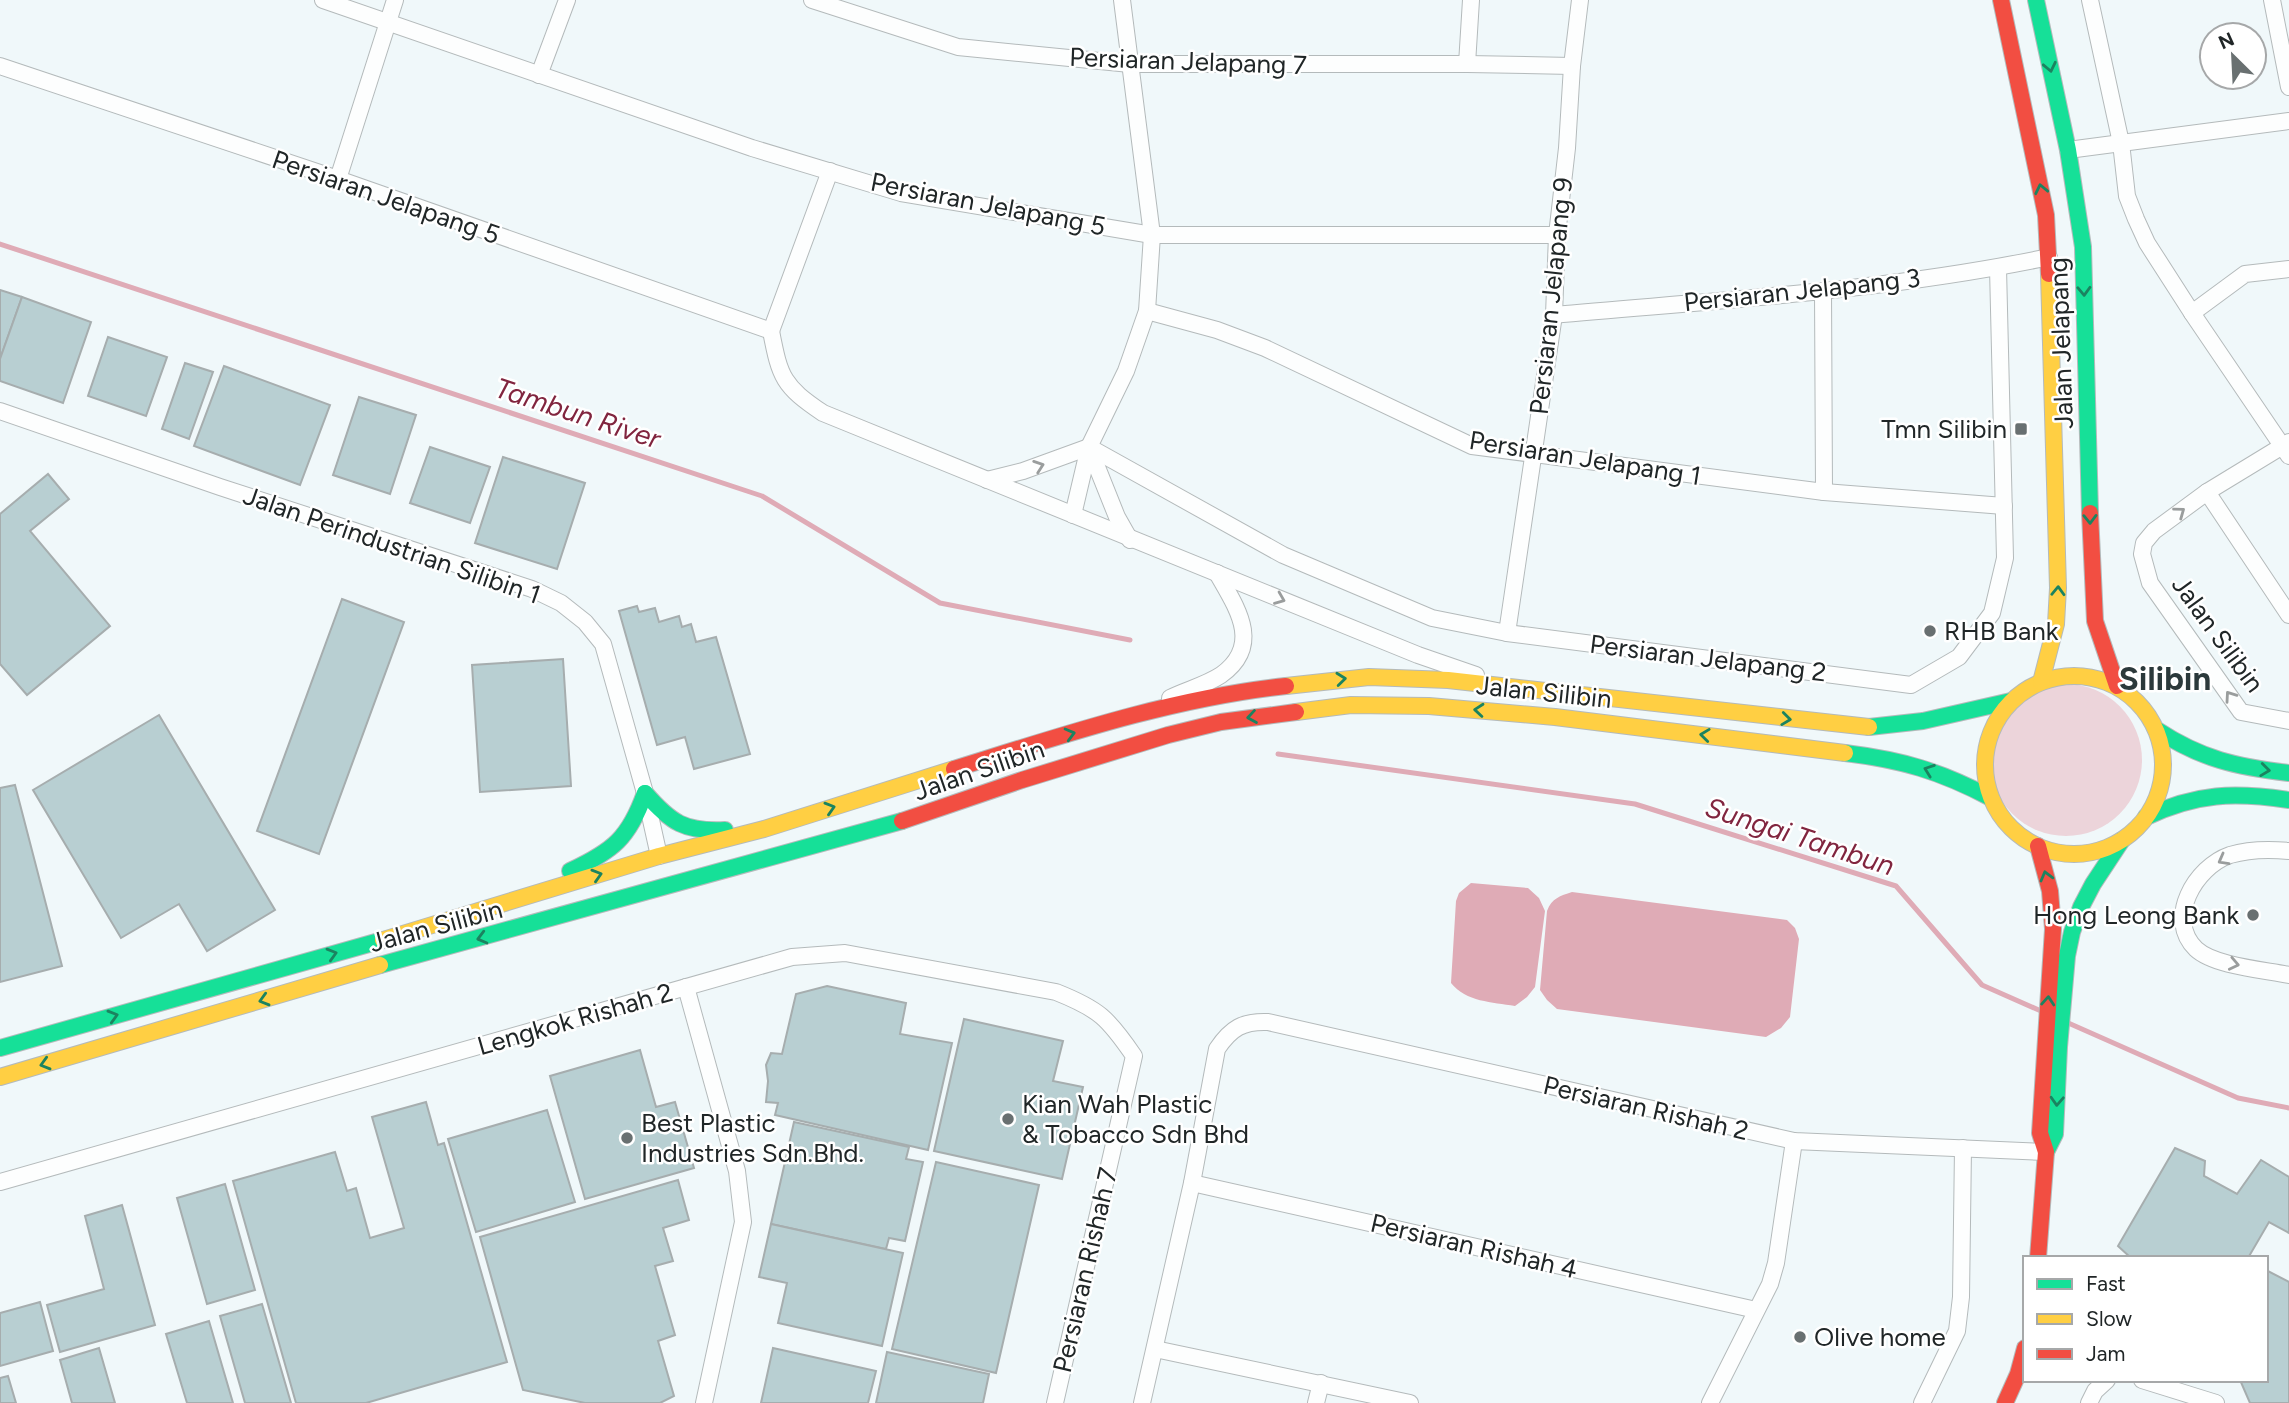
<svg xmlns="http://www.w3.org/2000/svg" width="2289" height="1403" font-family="Figtree,sans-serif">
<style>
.green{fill:#ecd4da}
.water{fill:#dfabb6}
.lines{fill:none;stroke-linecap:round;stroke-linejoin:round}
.stream{stroke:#dfabb6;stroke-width:5}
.building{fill:#b8cfd2;stroke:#a6adae;stroke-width:2}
.street-casing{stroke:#b4babb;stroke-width:18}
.fast-casing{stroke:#b4babb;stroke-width:18}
.slow-casing{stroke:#b4babb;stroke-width:18}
.jam-casing{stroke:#b4babb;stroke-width:18}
.street{stroke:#fdfefe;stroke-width:16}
.fast{stroke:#16e098;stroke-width:16}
.slow{stroke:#ffcf43;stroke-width:16}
.jam{stroke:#f24e42;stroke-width:16}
.oneway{stroke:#1b8360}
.oneway2{stroke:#9a9d9d}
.poi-dot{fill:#697071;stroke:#fff;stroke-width:2.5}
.labels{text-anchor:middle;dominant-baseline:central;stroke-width:5;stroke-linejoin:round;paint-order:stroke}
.street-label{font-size:26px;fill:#202627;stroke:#fff}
.poi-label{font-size:26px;fill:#202627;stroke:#fff;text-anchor:start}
.water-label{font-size:28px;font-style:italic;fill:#81253f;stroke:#fff}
.district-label{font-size:33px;font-weight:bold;fill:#2b393b;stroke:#fff}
</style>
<rect width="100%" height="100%" fill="#f0f8fa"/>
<!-- green -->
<circle class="green" cx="2066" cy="760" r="76"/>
<!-- water -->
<g class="water">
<path d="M1471 883 1528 888 1539 898 1545 911 1535 987 1527 997 1515 1006C1492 1002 1466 1002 1451 983L1456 901 1459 893Z"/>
<path d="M1572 892 1787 920 1795 928 1799 939 1790 1017 1781 1028 1766 1037 1557 1009 1547 1000 1540 990 1547 911C1552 898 1560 896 1572 892Z"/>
</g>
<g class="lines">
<!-- stream -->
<g class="stream">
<polyline points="0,244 762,496 940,603 1130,640"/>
<polyline points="1278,754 1635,804 1896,886 1982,985 2041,1011"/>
<polyline points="2066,1022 2238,1098 2289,1108"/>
</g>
</g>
<!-- building -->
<g class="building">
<polygon points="0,290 22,297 0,359"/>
<polygon points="22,297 91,322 63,403 0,381 0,359"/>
<polygon points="108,337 167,357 146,416 88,396"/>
<polygon points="185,363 213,372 189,439 162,429"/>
<polygon points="224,366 330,405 300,485 194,446"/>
<polygon points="359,397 416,415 390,494 333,475"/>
<polygon points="430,447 490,467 470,523 410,503"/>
<polygon points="503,457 585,483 557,569 475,543"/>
<polygon points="48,474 69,499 30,531 110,626 27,695 0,664 0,514"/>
<polygon points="342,599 404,622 319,854 257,831"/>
<polygon points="637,606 639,612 655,608 659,622 679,616 682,627 691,624 696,642 716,637 750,754 694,769 685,737 657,745 619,611"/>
<polygon points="563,659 571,786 480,792 472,665"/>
<polygon points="159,715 275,910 207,951 179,904 121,938 33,790"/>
<polygon points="15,785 62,966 0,982 0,788"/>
<polygon points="827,986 906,1003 900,1034 952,1043 928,1150 775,1115 778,1103 766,1102 768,1081 766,1065 771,1053 782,1054 796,994"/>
<polygon points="964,1019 1063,1041 1053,1081 1083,1087 1062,1179 934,1151"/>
<polygon points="640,1050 656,1107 675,1102 694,1168 585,1199 550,1076"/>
<polygon points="426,1102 438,1145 444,1143 507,1362 366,1403 296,1403 233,1181 335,1152 347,1191 356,1188 370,1238 404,1228 372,1117"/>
<polygon points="547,1110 575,1202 476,1232 448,1139"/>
<polygon points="794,1122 909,1147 906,1159 923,1162 905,1241 889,1238 886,1249 771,1224"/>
<polygon points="2175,1148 2205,1161 2204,1176 2237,1194 2261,1160 2289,1177 2289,1233 2269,1222 2248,1258 2131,1258 2118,1246"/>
<polygon points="936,1162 1039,1185 996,1373 892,1349"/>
<polygon points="678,1180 689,1220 663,1228 673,1261 655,1266 675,1335 658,1341 674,1396 660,1403 585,1403 523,1390 480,1237"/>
<polygon points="225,1184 255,1290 207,1304 177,1198"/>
<polygon points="122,1205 155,1325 60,1352 47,1305 104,1289 85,1216"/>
<polygon points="771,1224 903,1253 882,1346 778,1323 787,1283 759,1277"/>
<polygon points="2266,1270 2289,1282 2289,1403 2250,1403 2240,1380 2266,1380"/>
<polygon points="40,1302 53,1351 0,1366 0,1313"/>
<polygon points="262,1304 291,1403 245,1403 220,1316"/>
<polygon points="209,1321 233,1403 187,1403 166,1334"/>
<polygon points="99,1348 115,1403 72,1403 60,1360"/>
<polygon points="773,1348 876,1371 868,1403 761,1403"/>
<polygon points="887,1352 989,1374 983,1403 876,1403"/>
<polygon points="8,1376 16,1403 0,1403 0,1378"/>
</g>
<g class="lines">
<!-- street casing -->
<g class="street-casing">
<g id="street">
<polyline points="323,0 752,148 901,193 1152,235 1557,235"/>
<polyline points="812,0 958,47 1130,64 1467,64 1572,66"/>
<polyline points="2090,0 2121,143 2127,196 2136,219 2147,243 2192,313 2289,456"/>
<polyline points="2272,0 2289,87"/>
<polyline points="1467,64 1471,0"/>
<polyline points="0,66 338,179 771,331"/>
<polyline points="539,75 567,0"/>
<polyline points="2068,150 2289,121"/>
<polyline points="338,179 395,0"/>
<polyline points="1823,291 1824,492"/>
<polyline points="1147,311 1217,330 1265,348 1472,446 1824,492 2004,506"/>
<polyline points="2192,313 2245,274 2289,269"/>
<path d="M1554 315C1719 300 1887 291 2049 257"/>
<path d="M771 331C780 378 783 386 823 413L1418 655 1476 675"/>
<polyline points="771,331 830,171"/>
<polyline points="0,411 220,487 532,589 561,603 585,622 603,644 645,793 659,856"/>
<polyline points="2289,442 2207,492 2154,531 2144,543 2142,554 2150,583 2241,712 2289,721"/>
<polyline points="1089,447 1283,555 1432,618 1507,633 1911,685 1959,657 1992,613 2005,558 1998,268"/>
<polyline points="1089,447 1117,517 1130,540"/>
<polyline points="987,480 1023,471 1089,447"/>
<polyline points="2207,492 2289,615"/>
<polyline points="1073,515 1089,447 1126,371 1147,311 1152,235 1122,0"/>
<polyline points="1507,633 1554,315 1557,235 1567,148 1572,66 1580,0"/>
<path d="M1170 698C1186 690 1206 685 1221 675 1263 645 1237 608 1217 573"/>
<path d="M2289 851C2269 849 2250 849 2230 855 2195 867 2165 919 2196 949 2214 966 2265 970 2289 975"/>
<polyline points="686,987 737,1171 743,1222 704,1403"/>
<path d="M0 1182 792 957 845 953 1056 992C1099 1009 1108 1018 1134 1056L1055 1403"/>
<polyline points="1192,1183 1756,1310"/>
<polyline points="1155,1349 1410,1403"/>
<polyline points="2142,1380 2216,1403"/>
<path d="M1142 1403 1192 1183 1217 1049C1231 1028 1243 1021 1268 1022L1794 1141 2046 1152"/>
<polyline points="1316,1403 1321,1383"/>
<polyline points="1710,1403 1770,1284 1776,1263 1794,1141"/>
<polyline points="1922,1403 1957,1331 1961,1297 1963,1148"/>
<polyline points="2089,1403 2095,1391 2107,1380"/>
</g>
</g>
<!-- fast casing -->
<g class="fast-casing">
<g id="fast">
<polyline points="2036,0 2068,150 2083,247 2090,513"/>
<polyline points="1869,727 1923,721 2011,701"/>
<path d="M2157 730C2201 759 2237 767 2289 773"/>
<path d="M1845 753C1902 760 1940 771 1991 798"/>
<path d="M645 793C671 823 685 832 725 830"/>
<path d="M2146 817C2197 793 2234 792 2289 800"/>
<path d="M570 871C613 851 629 838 645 793"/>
<polyline points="380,965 902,821"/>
<polyline points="0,1048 383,940"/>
<polyline points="2046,1152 2055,1134 2059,1047 2067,956 2072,932 2081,907 2093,884 2122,840"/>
</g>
</g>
<!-- slow casing -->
<g class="slow-casing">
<g id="slow">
<circle cx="2074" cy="765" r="89"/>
<polyline points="2041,682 2056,624 2058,588 2049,274"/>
<polyline points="1286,686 1369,677 1448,680 1869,727"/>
<polyline points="1296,712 1351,705 1429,706 1555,717 1845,753"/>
<polyline points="383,940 659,856 764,829 954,769"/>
<polyline points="0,1077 380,965"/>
</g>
</g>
<!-- jam casing -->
<g class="jam-casing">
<g id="jam">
<polyline points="2001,0 2046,215 2049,274"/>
<polyline points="2090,513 2095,621 2117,686"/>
<path d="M954 769C1063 735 1173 698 1286 686"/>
<polyline points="902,821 1022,780 1168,735 1221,722 1296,712"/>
<polyline points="2038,846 2050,891 2053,929 2040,1133 2046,1152 2038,1258"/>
<polyline points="2005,1403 2018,1374 2025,1348"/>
</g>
</g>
<!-- street -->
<use href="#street" class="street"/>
<!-- fast -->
<use href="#fast" class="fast"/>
<!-- slow -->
<use href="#slow" class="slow"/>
<!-- jam -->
<use href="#jam" class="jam"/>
</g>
<!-- one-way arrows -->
<defs><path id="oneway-chevron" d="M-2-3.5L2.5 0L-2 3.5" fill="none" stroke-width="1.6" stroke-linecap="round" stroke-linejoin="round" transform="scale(1.75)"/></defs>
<g class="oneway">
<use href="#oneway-chevron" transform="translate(2050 67) rotate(78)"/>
<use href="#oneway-chevron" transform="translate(2041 189) rotate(-102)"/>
<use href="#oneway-chevron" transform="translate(2084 291) rotate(88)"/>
<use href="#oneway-chevron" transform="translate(2090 519) rotate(89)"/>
<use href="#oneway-chevron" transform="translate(2058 591) rotate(-88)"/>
<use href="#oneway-chevron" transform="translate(1341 679) rotate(-6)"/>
<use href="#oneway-chevron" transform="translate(1479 710) rotate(-175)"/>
<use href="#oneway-chevron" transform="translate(1252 717) rotate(171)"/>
<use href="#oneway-chevron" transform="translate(1786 719) rotate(7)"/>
<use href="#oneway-chevron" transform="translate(1070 734) rotate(-15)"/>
<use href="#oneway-chevron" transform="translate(1705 735) rotate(-173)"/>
<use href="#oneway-chevron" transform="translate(1929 770) rotate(-160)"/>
<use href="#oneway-chevron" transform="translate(2265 770) rotate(7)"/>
<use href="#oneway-chevron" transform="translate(830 808) rotate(-17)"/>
<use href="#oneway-chevron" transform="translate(597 875) rotate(-17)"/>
<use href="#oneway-chevron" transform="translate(2046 876) rotate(-105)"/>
<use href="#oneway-chevron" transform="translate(482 938) rotate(165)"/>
<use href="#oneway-chevron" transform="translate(332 954) rotate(-16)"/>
<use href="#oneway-chevron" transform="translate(264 1000) rotate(164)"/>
<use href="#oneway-chevron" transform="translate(2048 1001) rotate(-86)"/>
<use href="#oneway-chevron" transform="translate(113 1016) rotate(-16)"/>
<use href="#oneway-chevron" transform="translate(45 1064) rotate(164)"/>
<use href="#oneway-chevron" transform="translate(2057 1101) rotate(93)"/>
</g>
<g class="oneway2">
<use href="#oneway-chevron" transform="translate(1039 466) rotate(-19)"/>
<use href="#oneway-chevron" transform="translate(2180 512) rotate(-36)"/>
<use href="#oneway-chevron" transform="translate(1280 599) rotate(22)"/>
<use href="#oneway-chevron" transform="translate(2230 696) rotate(-125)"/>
<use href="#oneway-chevron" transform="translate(2223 860) rotate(151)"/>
<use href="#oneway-chevron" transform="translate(2234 964) rotate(12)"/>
</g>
<!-- markers -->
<g class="poi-dot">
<rect x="2014" y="422" width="14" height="14" rx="3.5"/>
<circle cx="1930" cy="631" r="7"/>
<circle cx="2253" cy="915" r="7"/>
<circle cx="1008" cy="1119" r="7"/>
<circle cx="627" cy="1138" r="7"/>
<circle cx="1800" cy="1337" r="7"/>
</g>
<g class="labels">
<!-- street labels -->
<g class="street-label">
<text transform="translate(1188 61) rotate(2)">Persiaran Jelapang 7</text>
<text transform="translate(386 197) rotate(19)">Persiaran Jelapang 5</text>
<text transform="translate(988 204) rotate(11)">Persiaran Jelapang 5</text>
<text transform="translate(1802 290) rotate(-6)">Persiaran Jelapang 3</text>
<text transform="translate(1551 296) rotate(-84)">Persiaran Jelapang 9</text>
<text transform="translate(2061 343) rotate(-92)">Jalan Jelapang</text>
<text transform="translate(1585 458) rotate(9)">Persiaran Jelapang 1</text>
<text transform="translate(392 545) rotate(19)">Jalan Perindustrian Silibin 1</text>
<text transform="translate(2218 634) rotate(54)">Jalan Silibin</text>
<text transform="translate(1708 658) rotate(7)">Persiaran Jelapang 2</text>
<text transform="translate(1544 692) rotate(6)">Jalan Silibin</text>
<text transform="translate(979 770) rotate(-19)">Jalan Silibin</text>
<text transform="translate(436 926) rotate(-15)">Jalan Silibin</text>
<text transform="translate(575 1019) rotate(-16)">Lengkok Rishah 2</text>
<text transform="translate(1646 1108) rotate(13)">Persiaran Rishah 2</text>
<text transform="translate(1474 1246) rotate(13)">Persiaran Rishah 4</text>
<text transform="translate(1085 1270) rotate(-77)">Persiaran Rishah 7</text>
</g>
<!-- poi labels -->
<g class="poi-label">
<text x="2007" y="429" text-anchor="end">Tmn Silibin</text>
<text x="1944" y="631">RHB Bank</text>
<text x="2239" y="915" text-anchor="end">Hong Leong Bank</text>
<text x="1022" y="1104">Kian Wah Plastic<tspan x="1022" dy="30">&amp; Tobacco Sdn Bhd</tspan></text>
<text x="641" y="1123">Best Plastic<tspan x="641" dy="30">Industries Sdn.Bhd.</tspan></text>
<text x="1814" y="1337">Olive home</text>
</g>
<!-- water labels -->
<g class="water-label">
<text transform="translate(578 413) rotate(18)">Tambun River</text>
<text transform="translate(1800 836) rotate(18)">Sungai Tambun</text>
</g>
<!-- district labels -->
<g class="district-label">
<text x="2165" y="678">Silibin</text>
</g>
</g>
<!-- legend -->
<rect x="2023" y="1256" width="245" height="126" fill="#ffffff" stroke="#a6a8a9" stroke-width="2"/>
<rect x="2037" y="1279" width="35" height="10" fill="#16e098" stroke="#a6a8a9" stroke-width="2"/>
<text x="2086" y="1291" font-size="21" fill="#202627">Fast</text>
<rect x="2037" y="1314" width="35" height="10" fill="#ffcf43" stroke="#a6a8a9" stroke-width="2"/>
<text x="2086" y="1326" font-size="21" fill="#202627">Slow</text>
<rect x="2037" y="1349" width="35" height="10" fill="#f24e42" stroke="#a6a8a9" stroke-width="2"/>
<text x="2086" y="1361" font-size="21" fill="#202627">Jam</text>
<!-- north arrow -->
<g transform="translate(2233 56) rotate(336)"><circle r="33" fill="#ffffff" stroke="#a6a8a9" stroke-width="2"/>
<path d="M0-5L12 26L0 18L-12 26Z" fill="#697071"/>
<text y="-10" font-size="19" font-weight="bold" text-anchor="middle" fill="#202627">N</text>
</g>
</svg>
